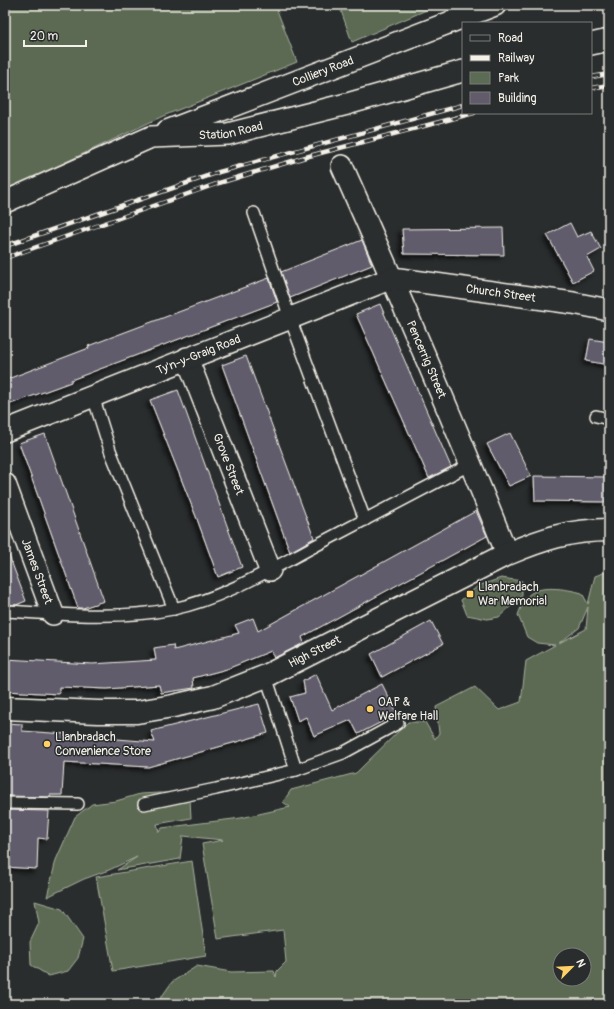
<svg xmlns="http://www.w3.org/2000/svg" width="614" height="1009" font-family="Pangolin,sans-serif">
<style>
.green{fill:#5c6b53;stroke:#a8ae9e;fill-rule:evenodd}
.building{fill:#615b6c;stroke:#f4f1e8;filter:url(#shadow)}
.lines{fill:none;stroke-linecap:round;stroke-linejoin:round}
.lane-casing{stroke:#f4f1e8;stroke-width:14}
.street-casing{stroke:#f4f1e8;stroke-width:24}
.secondary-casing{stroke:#f4f1e8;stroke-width:25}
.lane{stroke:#2a2d2e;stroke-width:11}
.street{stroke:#2a2d2e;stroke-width:21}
.secondary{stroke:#2a2d2e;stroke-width:22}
.rail-casing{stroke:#f4f1e8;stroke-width:4.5}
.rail{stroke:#2a2d2e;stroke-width:3;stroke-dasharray:9;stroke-linecap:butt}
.poi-dot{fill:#ffd166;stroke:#2a2d2e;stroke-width:1.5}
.labels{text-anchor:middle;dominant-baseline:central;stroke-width:3;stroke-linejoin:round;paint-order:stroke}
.street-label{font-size:12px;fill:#f4f1e8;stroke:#2a2d2e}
.poi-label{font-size:12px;fill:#f4f1e8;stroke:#2a2d2e;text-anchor:start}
</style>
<defs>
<filter id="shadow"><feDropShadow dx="-3.5" dy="3.5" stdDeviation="2" flood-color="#0009"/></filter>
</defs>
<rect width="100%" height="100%" fill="#2a2d2e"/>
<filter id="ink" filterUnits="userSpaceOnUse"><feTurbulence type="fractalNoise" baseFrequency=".025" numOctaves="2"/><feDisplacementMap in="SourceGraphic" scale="8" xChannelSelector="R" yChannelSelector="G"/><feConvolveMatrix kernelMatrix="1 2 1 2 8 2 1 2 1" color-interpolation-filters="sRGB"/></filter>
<g filter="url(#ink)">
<!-- green -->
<g class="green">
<polygon points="5,5 275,5 297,62 163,116 5,191"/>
<polygon points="339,5 438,5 352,42"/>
<path d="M609 571V1004H151L160 999 172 982 197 966 231 972 274 971 276 977 277 971 286 962 283 930 218 939 202 844 223 840 183 836 180 859 117 870 137 857 109 870 84 879 47 897 56 860 75 817 92 804 116 801 140 794 159 793H178L190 799 191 818 157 824 159 832 162 828 241 818 290 807 283 802 291 790 356 773 408 722H425L435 739 439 733 436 707 475 687 499 710 521 702 526 661 555 645 537 643 527 637 518 615C520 610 522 603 526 598 536 583 567 589 582 593L588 604 595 576ZM588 607 586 629 559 643 579 628ZM560 955H584V979H560Z"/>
<polygon points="501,578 522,581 522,596 499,617 487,619 467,615 461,600 478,586"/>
<polygon points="192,861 206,956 113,971 96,877"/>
<polygon points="35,901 62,909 83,939 78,958 68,971 49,976 31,965 30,942 39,923"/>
</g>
<!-- building -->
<g class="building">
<polygon points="570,223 577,237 591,231 601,249 587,257 594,271 573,282 547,235"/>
<polygon points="503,228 504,255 404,254 402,229"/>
<polygon points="362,240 372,265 290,298 281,272"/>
<polygon points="269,278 277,302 71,380 71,382 5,406 5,380 89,348 88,346"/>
<polygon points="380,304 451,467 429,478 356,314"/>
<polygon points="590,339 609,342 609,365 586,361"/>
<polygon points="246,356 314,538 290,552 222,365"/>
<polygon points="178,390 242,567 218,577 197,519 150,400"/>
<polygon points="510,433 531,476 509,486 487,444"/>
<polygon points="45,434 104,601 83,608 78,608 19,443"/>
<polygon points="534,476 607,477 607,502 535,501"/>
<polygon points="476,511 487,536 302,637 304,643 274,658 271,651 227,669 193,678 194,688 161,693 159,685 107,689 59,687 59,694 5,691 5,659 92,664 156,660 154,648 173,645 174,650 239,633 235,625 253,618 258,631"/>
<polygon points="5,550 7,550 26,601 16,605 5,604"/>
<polygon points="431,621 443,644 382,677 371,654"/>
<polygon points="316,674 332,710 382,684 397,714 358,734 351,720 314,736 306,717 298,721 290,697 305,693 303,681"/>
<polygon points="259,704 268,733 148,767 64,762 62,795 50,795 50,797 5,796 5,723 22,724 22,731 66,734 66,735 155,742 151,731"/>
<polygon points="5,810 49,811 47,839 38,838 37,869 5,867"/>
</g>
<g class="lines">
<!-- lane casing -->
<g class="lane-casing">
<g id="lane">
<polyline points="254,213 290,318 365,520"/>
<polyline points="93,396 110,450 174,609"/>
<polyline points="596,416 609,419"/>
<path d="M5 611C61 614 118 620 173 609 219 600 270 570 311 548 365 520 418 492 471 464"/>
<polyline points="296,770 343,753 398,723"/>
<polyline points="5,803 78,804"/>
<polyline points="144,804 216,789 296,770 266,676"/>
</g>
</g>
<!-- street casing -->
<g class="street-casing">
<g id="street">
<polyline points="591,44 609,40"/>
<path id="s1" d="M167 131 495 5"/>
<path id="s2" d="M342 166C399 294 455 423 507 554"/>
<path id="s3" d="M5 202 151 137 228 134 347 104 463 71"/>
<path id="s4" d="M187 358 270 570"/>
<path id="s5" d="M5 431 392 278 573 303 609 310"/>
<path id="s6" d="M5 484 53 614"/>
</g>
</g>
<!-- secondary casing -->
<g class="secondary-casing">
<g id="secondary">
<path id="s7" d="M5 708 98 712H137L173 706 213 697 266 676 507 554C543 539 570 530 609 530"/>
</g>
</g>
<!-- lane -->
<use href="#lane" class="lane"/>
<!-- street -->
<use href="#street" class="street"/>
<!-- secondary -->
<use href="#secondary" class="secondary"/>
<!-- rail casing -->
<g class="rail-casing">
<g id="rail">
<polyline points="591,77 609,74"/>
<polyline points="591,88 609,85"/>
<polyline points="5,246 219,172 463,105"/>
<polyline points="5,258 219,183 309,156 474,113"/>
</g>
</g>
<!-- rail -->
<use href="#rail" class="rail"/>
</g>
</g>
<!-- markers -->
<g class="poi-dot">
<rect x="466" y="590" width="8" height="8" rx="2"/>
<circle cx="370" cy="709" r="4"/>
<circle cx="47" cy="744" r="4"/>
</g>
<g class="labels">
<!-- street labels -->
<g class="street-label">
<text stroke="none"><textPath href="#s1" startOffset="167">Colliery Road</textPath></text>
<text stroke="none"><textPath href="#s3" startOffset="240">Station Road</textPath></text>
<text stroke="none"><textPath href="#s5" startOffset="526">Church Street</textPath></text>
<text stroke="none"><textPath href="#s5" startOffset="208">Ty'n-y-Graig Road</textPath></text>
<text stroke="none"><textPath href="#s2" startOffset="211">Pencerrig Street</textPath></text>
<text stroke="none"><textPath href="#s4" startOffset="114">Grove Street</textPath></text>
<text stroke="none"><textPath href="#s6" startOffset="93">James Street</textPath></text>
<text stroke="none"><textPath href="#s7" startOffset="321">High Street</textPath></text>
</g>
<!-- poi labels -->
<g class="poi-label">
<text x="478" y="587">Llanbradach<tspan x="478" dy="14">War Memorial</tspan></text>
<text x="378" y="702">OAP &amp;<tspan x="378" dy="14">Welfare Hall</tspan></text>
<text x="55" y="737">Llanbradach<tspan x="55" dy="14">Convenience Store</tspan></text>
</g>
</g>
<!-- margin -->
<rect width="614" height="1009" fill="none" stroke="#2a2d2e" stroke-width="20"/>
<rect x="10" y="10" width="594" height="989" fill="none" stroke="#f4f1e8" stroke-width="1.5" filter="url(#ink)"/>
<!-- legend -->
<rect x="462" y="22" width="130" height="92" fill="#2a2d2e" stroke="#7b7b78"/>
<rect x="470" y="35" width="20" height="6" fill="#2a2d2e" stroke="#7b7b78"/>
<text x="498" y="42" font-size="12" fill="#f4f1e8">Road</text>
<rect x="470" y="55" width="20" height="6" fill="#f4f1e8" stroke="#7b7b78"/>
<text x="498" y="62" font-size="12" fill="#f4f1e8">Railway</text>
<rect x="470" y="72" width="20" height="12" fill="#5c6b53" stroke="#7b7b78"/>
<text x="498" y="82" font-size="12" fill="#f4f1e8">Park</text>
<rect x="470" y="92" width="20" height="12" fill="#615b6c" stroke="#7b7b78"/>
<text x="498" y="102" font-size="12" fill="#f4f1e8">Building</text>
<!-- north arrow -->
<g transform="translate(572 967) rotate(66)"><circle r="19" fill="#2a2d2e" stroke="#7b7b78"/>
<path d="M0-3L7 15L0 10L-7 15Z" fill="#ffd166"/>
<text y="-6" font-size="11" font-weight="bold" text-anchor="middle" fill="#f4f1e8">N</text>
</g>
<!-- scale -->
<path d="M24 40v6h62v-6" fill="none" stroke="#f4f1e8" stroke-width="2"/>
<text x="30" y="40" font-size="12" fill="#f4f1e8" stroke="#2a2d2e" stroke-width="3" paint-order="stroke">20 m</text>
</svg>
